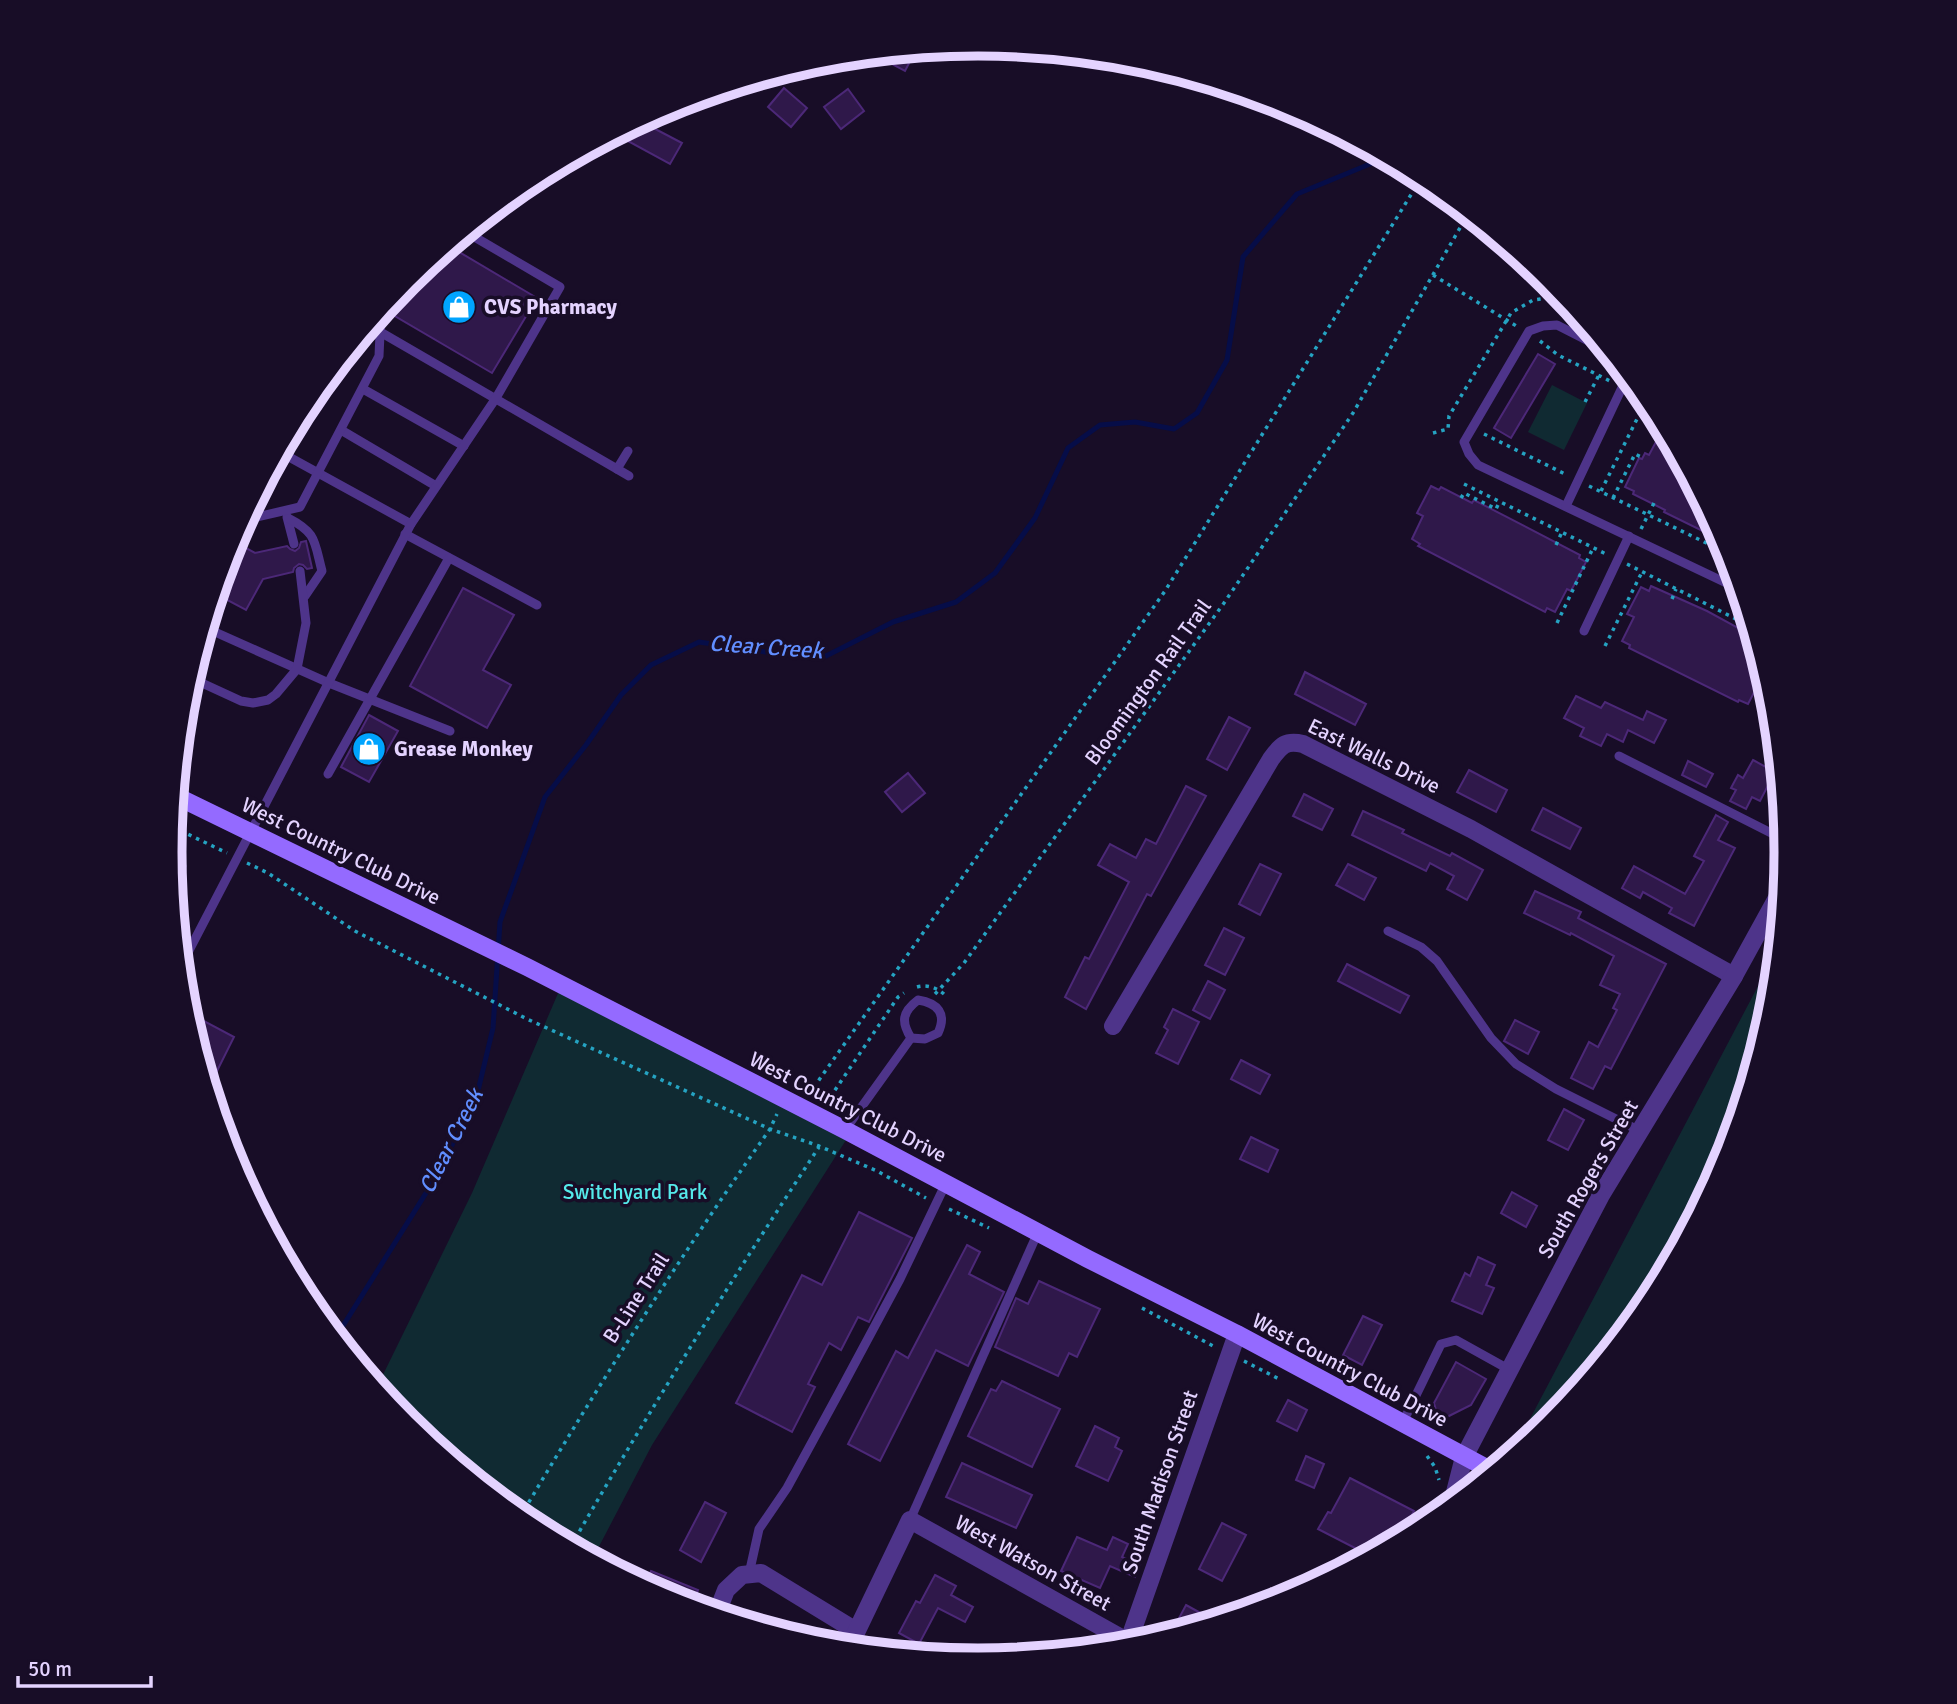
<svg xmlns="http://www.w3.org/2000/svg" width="1957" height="1704" font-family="Signika,sans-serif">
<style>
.green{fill:#102a32}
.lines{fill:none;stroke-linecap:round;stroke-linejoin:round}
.stream{stroke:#060d48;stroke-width:5}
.building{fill:#2f184a;stroke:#4c2878;stroke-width:2}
.path{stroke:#25a3c2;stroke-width:3.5;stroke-dasharray:3.5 5;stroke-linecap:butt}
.service{stroke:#4e348a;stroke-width:9}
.minor{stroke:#4e348a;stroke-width:18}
.tertiary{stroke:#4e348a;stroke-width:18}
.secondary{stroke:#946aff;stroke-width:18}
.labels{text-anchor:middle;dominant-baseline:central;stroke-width:7;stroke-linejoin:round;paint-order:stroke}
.poi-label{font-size:21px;font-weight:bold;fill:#e4d3ff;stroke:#180d27;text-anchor:start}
.street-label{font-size:21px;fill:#e4d3ff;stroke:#180d27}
.park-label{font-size:21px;fill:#55e9ea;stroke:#180d27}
.water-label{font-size:23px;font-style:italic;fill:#618eff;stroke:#180d27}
.rim{fill:none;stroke:#e4d3ff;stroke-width:9}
</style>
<rect width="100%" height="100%" fill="#180d27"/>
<!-- green -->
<g class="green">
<polygon points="1552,385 1587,403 1564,450 1528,432"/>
<polygon points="1777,950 1771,1010 1725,1162 1650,1301 1550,1424 1525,1444 1521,1436"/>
<polygon points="559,991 853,1129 652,1445 593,1558 529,1524 407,1423 377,1387 472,1193"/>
</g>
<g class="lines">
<!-- stream -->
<polyline class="stream" points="336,1337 436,1177 477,1095 493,1028 500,922 545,797 586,745 621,695 651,665 699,642 772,653 826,656 893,622 956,602 995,573 1035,518 1068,448 1100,425 1135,422 1174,429 1197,413 1227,360 1243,257 1297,194 1370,164 1383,156"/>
</g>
<!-- building -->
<g class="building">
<polygon points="916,50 905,71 873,54 899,52"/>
<polygon points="784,88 807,108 791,127 768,107"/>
<polygon points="848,89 864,111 841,129 824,107"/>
<polygon points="640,121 682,143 670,164 615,134"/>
<polygon points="449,246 537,298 492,373 388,312 386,307 407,280"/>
<polygon points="1538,354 1555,364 1511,438 1494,428"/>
<polygon points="1658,438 1673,445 1725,542 1664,512 1665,510 1633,494 1634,491 1625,487 1639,458 1642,459 1645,453 1649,455"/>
<polygon points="1431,486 1439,490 1441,487 1472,503 1474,500 1580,555 1579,558 1586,562 1571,591 1567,589 1555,612 1547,608 1545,612 1418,546 1420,544 1412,539 1423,516 1417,513"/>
<polygon points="233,541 255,553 287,546 290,549 295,551 299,548 301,542 306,541 312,568 307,569 303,565 299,564 294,568 293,572 263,579 246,610 216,594"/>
<polygon points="1651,586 1707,611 1742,630 1740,633 1755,640 1768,685 1760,681 1748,704 1739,700 1738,702 1629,648 1630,645 1622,641 1634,617 1627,614 1641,587 1649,591"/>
<polygon points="463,588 514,615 483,670 511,685 487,728 410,686"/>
<polygon points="1305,672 1366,704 1355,725 1295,694"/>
<polygon points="1576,696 1601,708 1605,702 1643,720 1647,711 1666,720 1654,743 1628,730 1623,742 1607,734 1601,746 1580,736 1584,728 1564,718"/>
<polygon points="369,715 398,731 369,782 341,767"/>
<polygon points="1229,717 1250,728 1227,770 1207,759"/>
<polygon points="1753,760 1775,772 1760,801 1752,797 1746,809 1730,801 1736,790 1731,788 1738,775 1743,778"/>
<polygon points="1688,761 1713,774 1706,787 1682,775"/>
<polygon points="1469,770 1507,790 1496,812 1457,792"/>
<polygon points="908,773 925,793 902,812 885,792"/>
<polygon points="1186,786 1206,796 1151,896 1147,894 1086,1009 1065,997 1085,957 1089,959 1129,882 1098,865 1110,844 1136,858 1146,839 1156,844"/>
<polygon points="1304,794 1333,809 1322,830 1293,816"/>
<polygon points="1543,808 1581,828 1570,849 1532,830"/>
<polygon points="1363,811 1404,830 1402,833 1450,856 1452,853 1483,870 1467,900 1447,889 1454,876 1430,863 1426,871 1352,835"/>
<polygon points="1716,815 1728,822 1718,840 1735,848 1694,926 1669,913 1672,908 1643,892 1640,898 1622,888 1634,866 1685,894 1704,861 1694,856"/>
<polygon points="1260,864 1281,874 1260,915 1239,904"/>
<polygon points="1348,864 1376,878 1364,900 1336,885"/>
<polygon points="1535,891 1581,912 1578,918 1666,964 1611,1069 1605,1066 1593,1089 1571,1078 1589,1042 1598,1047 1617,1010 1613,1008 1620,994 1600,985 1614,956 1571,933 1570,935 1524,913"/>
<polygon points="1224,928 1244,938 1225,975 1205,965"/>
<polygon points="1347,964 1409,996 1400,1013 1338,981"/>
<polygon points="1208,981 1225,990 1210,1019 1193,1010"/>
<polygon points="1173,1009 1199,1022 1178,1064 1156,1053 1168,1030 1164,1027"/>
<polygon points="187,1012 234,1037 209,1087"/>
<polygon points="1515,1020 1539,1032 1528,1054 1504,1041"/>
<polygon points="1241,1060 1270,1075 1260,1094 1231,1079"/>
<polygon points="1564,1109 1584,1120 1568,1150 1548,1140"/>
<polygon points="1251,1137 1278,1150 1268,1172 1240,1159"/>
<polygon points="1512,1192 1537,1206 1526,1227 1501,1213"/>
<polygon points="859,1212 912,1238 869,1322 858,1317 841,1350 829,1343 808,1384 815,1387 792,1432 736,1403 802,1275 822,1285"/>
<polygon points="967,1245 980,1252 969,1274 1004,1292 968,1366 936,1350 880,1461 848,1444 896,1351 908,1358"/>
<polygon points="1478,1257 1495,1265 1486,1285 1494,1288 1482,1314 1452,1301 1465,1273 1470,1276"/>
<polygon points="1039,1281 1100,1309 1077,1357 1069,1353 1058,1376 995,1347 1016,1298 1028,1304"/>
<polygon points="1363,1316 1382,1325 1362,1365 1343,1355"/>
<polygon points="1456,1362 1486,1379 1471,1405 1447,1417 1436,1410 1434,1403"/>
<polygon points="1002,1381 1060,1409 1032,1467 968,1436 991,1389 996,1391"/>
<polygon points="1288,1400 1307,1410 1297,1431 1277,1421"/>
<polygon points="1095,1426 1119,1438 1115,1447 1122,1451 1108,1481 1076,1466"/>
<polygon points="1306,1456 1324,1464 1314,1488 1296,1480"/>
<polygon points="962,1463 1032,1495 1016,1528 946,1497"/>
<polygon points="1350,1478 1414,1511 1399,1539 1349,1566 1357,1549 1318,1529 1328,1512 1331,1513"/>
<polygon points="705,1502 726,1513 701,1562 680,1550"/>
<polygon points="1222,1523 1246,1535 1222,1581 1199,1569"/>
<polygon points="1077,1537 1107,1550 1113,1537 1128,1544 1122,1557 1140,1565 1135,1577 1110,1566 1100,1588 1061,1571"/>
<polygon points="651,1571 698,1590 692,1605 671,1599 673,1595 646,1583"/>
<polygon points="935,1575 956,1586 951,1595 973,1607 965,1622 938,1608 919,1644 899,1633 916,1601 920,1603"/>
<polygon points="1186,1605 1206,1616 1201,1625 1170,1635"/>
</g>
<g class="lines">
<!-- path -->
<g class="path">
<polyline points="1433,275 1518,327"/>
<polyline points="1540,341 1558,355 1612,382"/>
<polyline points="1633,392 1647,399"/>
<polyline points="1585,402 1599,375"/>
<polyline points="1433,433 1448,429 1449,416 1511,313 1533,300 1547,298 1566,300"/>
<polyline points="1484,434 1567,475"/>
<polyline points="1464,484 1606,554"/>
<polyline points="1589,486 1729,554"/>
<polyline points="1601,491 1647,399"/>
<polyline points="1461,498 1464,493 1496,509 1500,501"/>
<polyline points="1613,498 1635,454 1643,458"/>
<polyline points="1641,529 1654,503"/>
<polyline points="1556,545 1562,532"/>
<polyline points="1710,545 1714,537"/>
<polyline points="1627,564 1750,626"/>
<polyline points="1672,599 1676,589"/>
<polyline points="1557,623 1593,548"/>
<polyline points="1749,637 1752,631"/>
<polyline points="1605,646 1642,572"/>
<polyline points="1759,682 1768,685"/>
<polyline points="173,827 227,853"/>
<polyline points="247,863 268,873 355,931 527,1019 770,1129 819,1146 877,1171 926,1198"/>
<path d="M917 987C927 984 938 988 945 995"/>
<polyline points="935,994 964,963 1224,603 1353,413 1468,214"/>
<polyline points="795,1088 801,1080 831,1096 898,997 904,993"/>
<polyline points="810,1095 814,1087 1165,591 1422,177"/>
<polyline points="949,1209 989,1228"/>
<polyline points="1142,1308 1215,1347"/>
<polyline points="1244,1361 1281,1380"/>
<polyline points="1427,1456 1435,1467 1439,1480"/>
<path d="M520 1517C599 1384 681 1255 770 1129L777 1114"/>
<path d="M571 1546C649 1410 733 1278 819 1147"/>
</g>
<!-- service -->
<g class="service">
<polyline points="382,333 617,469 628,451"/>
<polyline points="1608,351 1557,325 1543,326 1529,331 1464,442 1469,454 1478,465 1739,589"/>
<polyline points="363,389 464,446"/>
<polyline points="341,430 436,486"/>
<polyline points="280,452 411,524 496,398 560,287 466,232"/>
<polyline points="617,469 629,476"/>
<polyline points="1566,506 1628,375"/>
<polyline points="287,517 294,544"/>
<path d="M288 518C317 533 314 541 322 571L305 596"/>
<polyline points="244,520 300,507 379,356 381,312"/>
<polyline points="405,534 537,605"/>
<polyline points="206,628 329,683 450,731"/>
<polyline points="1584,631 1629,536"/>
<polyline points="191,678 241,701 253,703 268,700 276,694 297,669 306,623 300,571"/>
<polyline points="1619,756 1785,840"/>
<polyline points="328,774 449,558"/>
<polyline points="170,849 182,866 173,884"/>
<polyline points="1388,931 1421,947 1437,961 1491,1038 1516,1064 1556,1089 1640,1131"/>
<polyline points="181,966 411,524"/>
<path d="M845 1130 911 1038 925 1039 938 1033C947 1014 938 1003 918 1000 902 1012 901 1022 911 1038"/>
<polyline points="1402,1424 1441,1344 1456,1340 1510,1370"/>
<polyline points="910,1520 1038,1232"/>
<polyline points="749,1574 759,1529 787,1488 841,1389 900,1279 946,1183"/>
</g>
<!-- minor -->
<g class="minor">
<path d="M1113 1026 1271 759C1281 745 1286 740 1303 744L1471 829 1734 976"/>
<polyline points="717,1613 726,1590 742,1575 761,1573 856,1631"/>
<polyline points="1127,1646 1237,1334"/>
<polyline points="849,1647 910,1520 1134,1645"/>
</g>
<!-- tertiary -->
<polyline class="tertiary" points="1452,1504 1464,1457 1601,1195 1734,976 1783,887"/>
<!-- secondary -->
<polyline class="secondary" points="176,796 527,967 845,1130 1088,1259 1237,1334 1492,1471"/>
</g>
<!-- icons -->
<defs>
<g id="shop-disc" transform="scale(1.75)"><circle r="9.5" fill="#00a4fe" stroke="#180d27"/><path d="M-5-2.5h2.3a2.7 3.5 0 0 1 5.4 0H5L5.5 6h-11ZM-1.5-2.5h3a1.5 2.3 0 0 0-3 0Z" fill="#fff"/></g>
</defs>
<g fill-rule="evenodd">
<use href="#shop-disc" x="459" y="307"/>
<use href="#shop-disc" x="369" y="749"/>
</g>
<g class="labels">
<!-- poi labels -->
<g class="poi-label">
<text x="484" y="307">CVS Pharmacy</text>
<text x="394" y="749">Grease Monkey</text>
</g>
<!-- street labels -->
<g class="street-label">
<text transform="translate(1148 682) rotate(-54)">Bloomington Rail Trail</text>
<text transform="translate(1374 756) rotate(26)">East Walls Drive</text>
<text transform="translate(341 851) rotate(26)">West Country Club Drive</text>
<text transform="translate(848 1107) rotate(27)">West Country Club Drive</text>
<text transform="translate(1588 1179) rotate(-60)">South Rogers Street</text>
<text transform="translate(636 1298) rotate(-57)">B-Line Trail</text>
<text transform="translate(1350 1370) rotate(28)">West Country Club Drive</text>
<text transform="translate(1160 1482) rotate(-71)">South Madison Street</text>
<text transform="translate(1033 1563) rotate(29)">West Watson Street</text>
</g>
<!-- park labels -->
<g class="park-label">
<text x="635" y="1192">Switchyard Park</text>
</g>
<!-- water labels -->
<g class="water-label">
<text transform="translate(766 647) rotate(4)">Clear Creek</text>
<text transform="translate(451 1141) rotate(-63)">Clear Creek</text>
</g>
</g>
<!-- crop -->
<path d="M0 0H1957V1704H0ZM182 852a796 796 0 1 1 1592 0a796 796 0 1 1-1592 0Z" fill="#180d27" fill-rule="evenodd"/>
<path class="rim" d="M182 852a796 796 0 1 1 1592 0a796 796 0 1 1-1592 0Z"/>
<!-- scale -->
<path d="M18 1676v10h133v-10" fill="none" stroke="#e4d3ff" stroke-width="3.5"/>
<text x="28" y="1676" font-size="21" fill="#e4d3ff" stroke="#180d27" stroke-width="5" paint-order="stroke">50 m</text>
</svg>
